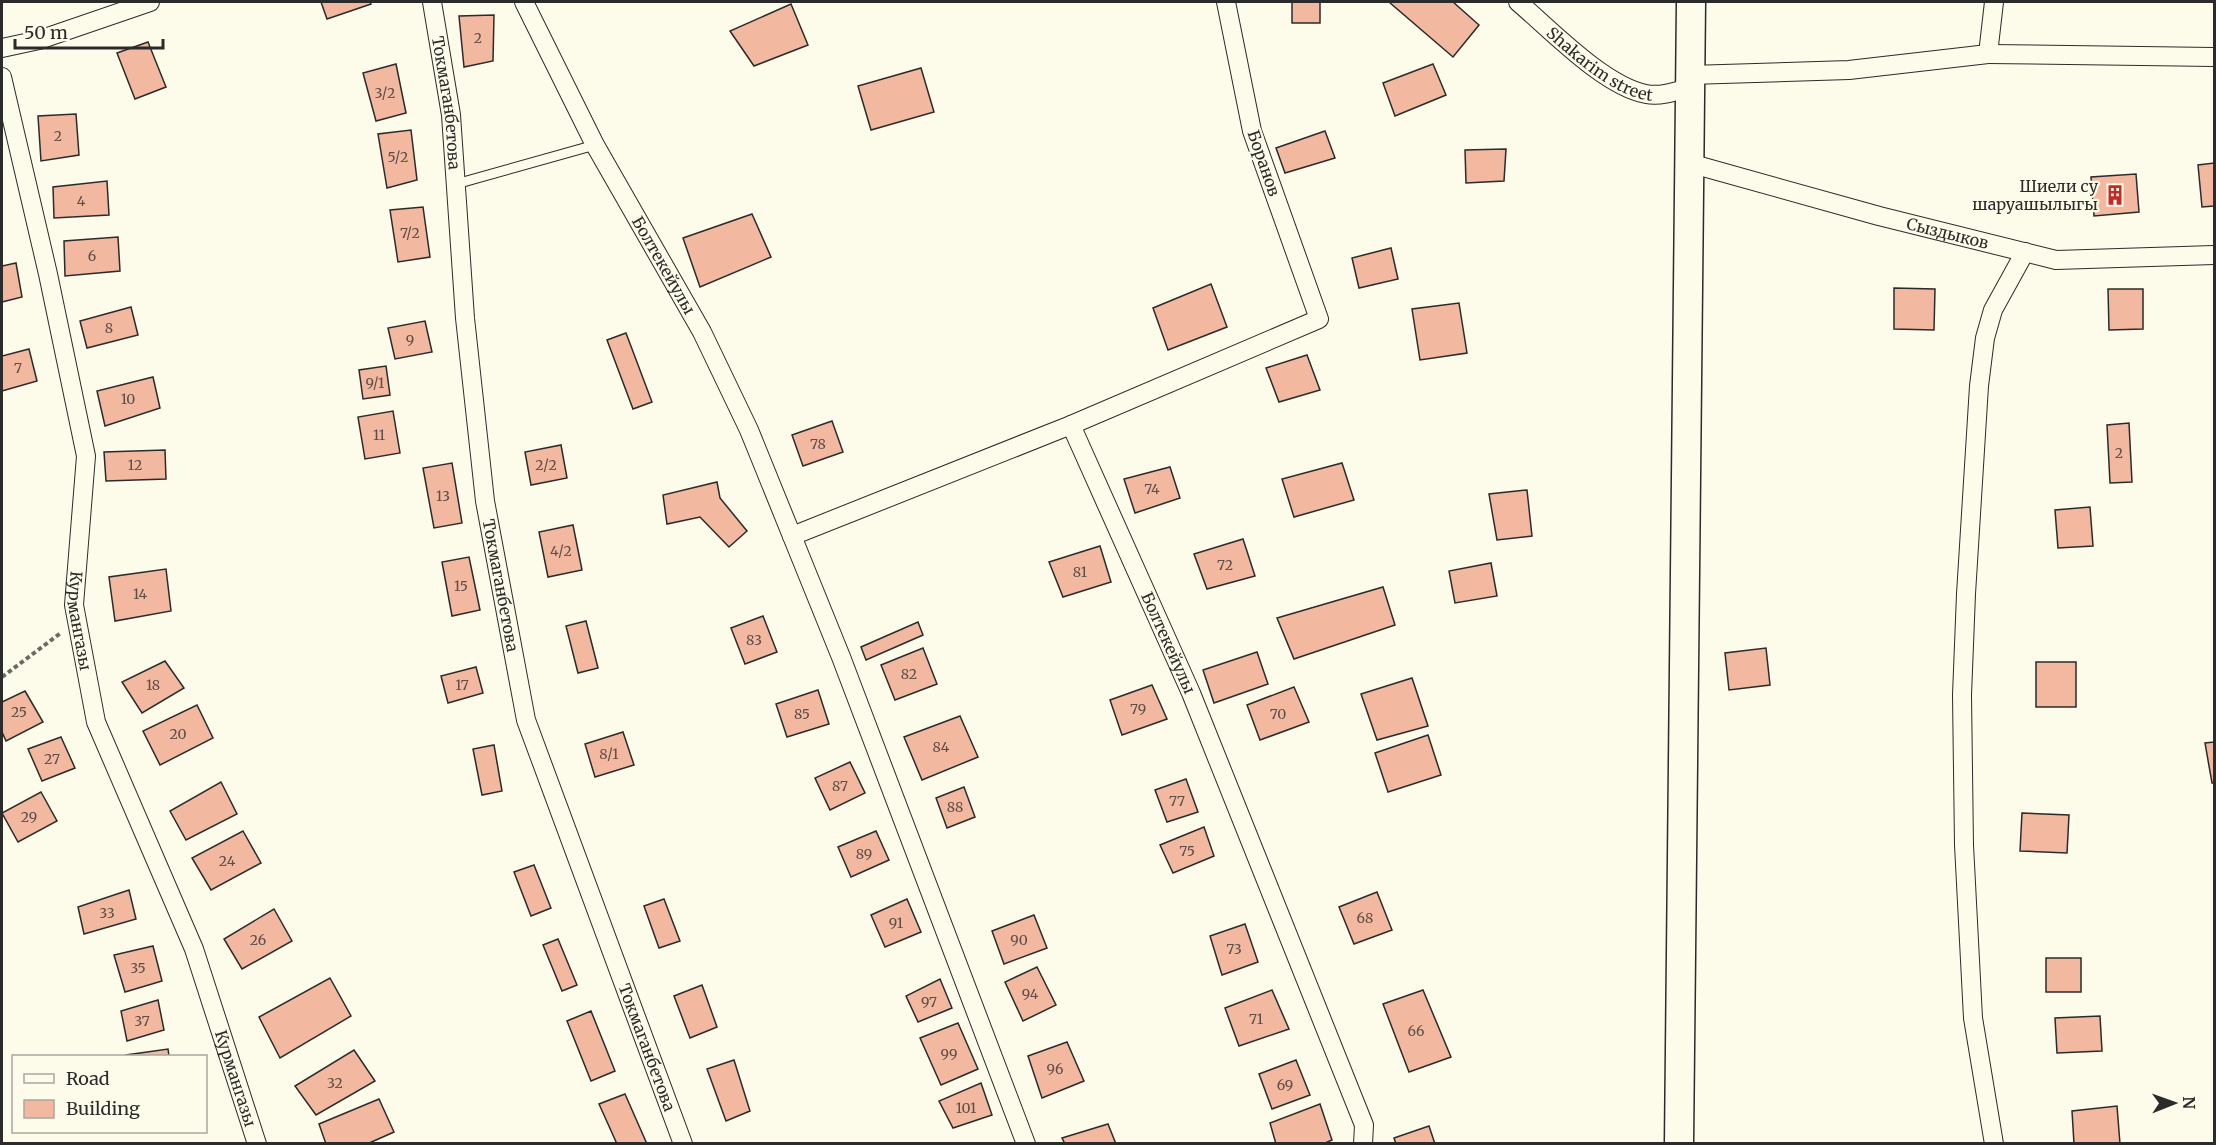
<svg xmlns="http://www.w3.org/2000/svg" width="2216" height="1145" font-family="Merriweather,serif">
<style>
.building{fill:#f2b8a0;stroke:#2b2b2b;stroke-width:1.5}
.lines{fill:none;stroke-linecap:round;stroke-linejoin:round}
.service-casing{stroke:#2b2b2b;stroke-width:11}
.minor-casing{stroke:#2b2b2b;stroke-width:20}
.primary-casing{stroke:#2b2b2b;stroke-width:31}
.path{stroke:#6a6964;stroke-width:4;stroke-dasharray:4.5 3;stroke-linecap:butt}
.service{stroke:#fdfbea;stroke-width:9}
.minor{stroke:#fdfbea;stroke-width:18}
.primary{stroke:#fdfbea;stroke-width:28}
.labels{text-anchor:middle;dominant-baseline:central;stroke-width:4.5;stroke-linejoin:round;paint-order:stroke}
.number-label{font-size:14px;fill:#5d4e48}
.street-label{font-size:16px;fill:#2b2b2b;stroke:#fdfbea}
.poi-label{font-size:16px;fill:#2b2b2b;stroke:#fdfbea;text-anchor:end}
</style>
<rect width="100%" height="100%" fill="#fdfbea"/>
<!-- building -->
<g class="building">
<polygon points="321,2 370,2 371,4 327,19"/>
<rect x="1292" y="2" width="28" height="21"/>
<polygon points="1389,2 1453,2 1479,25 1453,57"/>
<polygon points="791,4 808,45 754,66 730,31"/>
<polygon points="494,15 493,61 464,67 459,16"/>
<polygon points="148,42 166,87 135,99 117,53"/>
<polygon points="396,64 406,113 376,121 363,73"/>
<polygon points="1433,64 1446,95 1395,116 1383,83"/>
<polygon points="921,68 934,112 871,130 858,86"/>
<polygon points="76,114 79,155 41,161 38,116"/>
<polygon points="411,130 417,180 387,188 378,134"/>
<polygon points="1325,131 1335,158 1285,173 1276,148"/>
<polygon points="1506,149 1504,181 1466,183 1465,150"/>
<polygon points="2214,163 2214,206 2202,207 2198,165"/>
<polygon points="2136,174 2139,212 2094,216 2091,177"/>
<polygon points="107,181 109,215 54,218 53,187"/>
<polygon points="423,207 430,257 398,262 390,210"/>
<polygon points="752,214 771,257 700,287 683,238"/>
<polygon points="118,237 120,271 65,276 64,241"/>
<polygon points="1391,248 1398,279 1359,288 1352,258"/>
<polygon points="16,263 22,297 2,302 2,266"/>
<polygon points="1211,284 1227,327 1168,350 1153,308"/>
<polygon points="1894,288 1935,289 1934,330 1894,329"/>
<polygon points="2108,289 2143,289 2143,329 2109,330"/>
<polygon points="1459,303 1467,353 1420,360 1412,309"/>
<polygon points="131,307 138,335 87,348 80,321"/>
<polygon points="425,321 432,352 395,359 388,328"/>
<polygon points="626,333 652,402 633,409 607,340"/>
<polygon points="29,349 37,381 2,391 2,356"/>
<polygon points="1307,355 1320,390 1279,402 1266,368"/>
<polygon points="386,366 390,395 363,399 359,370"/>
<polygon points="153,377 160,408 105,426 97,391"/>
<polygon points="393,411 400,453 365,459 358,417"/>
<polygon points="832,421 843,452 803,466 792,435"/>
<polygon points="2129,423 2132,482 2110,483 2107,425"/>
<polygon points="561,445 567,478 531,485 525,452"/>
<polygon points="165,450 166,479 106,481 104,452"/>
<polygon points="452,463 462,523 434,528 423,468"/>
<polygon points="1342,463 1354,500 1294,517 1282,479"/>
<polygon points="1170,467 1180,498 1135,513 1124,479"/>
<polygon points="717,482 720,498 747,531 729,547 700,517 667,524 663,495"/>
<polygon points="1527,490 1532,536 1497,540 1489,494"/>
<polygon points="2090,507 2093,546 2058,548 2055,510"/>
<polygon points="573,525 582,570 548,577 539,532"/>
<polygon points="1243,539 1255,576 1207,589 1194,554"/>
<polygon points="1100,546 1111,582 1063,597 1049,562"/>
<polygon points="469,557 480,610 452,616 442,562"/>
<polygon points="1491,563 1497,596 1455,603 1449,571"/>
<polygon points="166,569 171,611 115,621 109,577"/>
<polygon points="1383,587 1395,625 1294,659 1277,618"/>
<polygon points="763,616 777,652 745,664 731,628"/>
<polygon points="586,621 598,668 578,673 566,626"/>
<polygon points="918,622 923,635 866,660 861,647"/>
<polygon points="923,648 937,684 895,700 881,665"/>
<polygon points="1766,648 1770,685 1729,690 1725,653"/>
<polygon points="1257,652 1268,684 1214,703 1203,670"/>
<polygon points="165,661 184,688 142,713 122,682"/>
<rect x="2036" y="662" width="40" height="45"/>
<polygon points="476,667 483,693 448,703 441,676"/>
<polygon points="1412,678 1428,726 1377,740 1361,694"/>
<polygon points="1152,685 1167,719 1122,735 1110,700"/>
<polygon points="1294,687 1309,722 1260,740 1247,705"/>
<polygon points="818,690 829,724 787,737 776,704"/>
<polygon points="25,691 43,722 6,741 2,732 2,702"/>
<polygon points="197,705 213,738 160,765 143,731"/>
<polygon points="960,716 978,757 922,780 904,737"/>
<polygon points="623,732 634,765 595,777 585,744"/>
<polygon points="1428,735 1441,775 1388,792 1375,753"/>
<polygon points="61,737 75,768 42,781 28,749"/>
<polygon points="2214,742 2214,783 2212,783 2205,743"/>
<polygon points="494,745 502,791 482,795 473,749"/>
<polygon points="850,762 865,793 830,810 815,778"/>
<polygon points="1186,779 1198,812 1167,822 1155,790"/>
<polygon points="221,782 237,814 186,840 170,811"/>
<polygon points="964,787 975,817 947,828 936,798"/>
<polygon points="41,792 57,821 18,842 2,813"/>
<polygon points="2022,813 2069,815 2067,853 2020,851"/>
<polygon points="1204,827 1214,856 1173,873 1160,845"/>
<polygon points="243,831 261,863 211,890 192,858"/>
<polygon points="876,831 889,860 851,877 838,847"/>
<polygon points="534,865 551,908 531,916 514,872"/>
<polygon points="129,890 136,919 84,934 78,907"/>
<polygon points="1377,892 1392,930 1354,944 1339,907"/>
<polygon points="664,899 680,941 659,948 644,906"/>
<polygon points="907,899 921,932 885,947 871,915"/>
<polygon points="274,909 292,941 242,969 224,939"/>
<polygon points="1034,915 1047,948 1004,964 992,931"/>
<polygon points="1245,924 1258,962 1222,975 1210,936"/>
<polygon points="558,939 577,985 562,991 543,945"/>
<polygon points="153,946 162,981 125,992 114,955"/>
<rect x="2046" y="958" width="35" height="34"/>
<polygon points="1037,967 1056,1005 1023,1021 1005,982"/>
<polygon points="330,978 351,1016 280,1058 259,1017"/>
<polygon points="940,979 952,1008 918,1022 906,996"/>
<polygon points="702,985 717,1027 690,1038 674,996"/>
<polygon points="1272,990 1289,1029 1239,1046 1225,1008"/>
<polygon points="1423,990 1451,1057 1409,1072 1383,1004"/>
<polygon points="158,1000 164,1030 127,1041 121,1011"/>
<polygon points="591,1011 615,1071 591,1081 567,1021"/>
<polygon points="2100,1016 2102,1051 2057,1053 2055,1018"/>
<polygon points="958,1023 978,1069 941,1085 920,1038"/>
<polygon points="1067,1042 1084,1081 1042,1098 1028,1056"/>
<polygon points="168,1049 169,1056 126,1056 126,1055"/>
<polygon points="354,1050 375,1081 316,1115 295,1086"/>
<polygon points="734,1060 750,1111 726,1121 707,1069"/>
<polygon points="1296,1060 1310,1095 1272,1109 1259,1074"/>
<polygon points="981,1083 992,1115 953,1128 939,1101"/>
<polygon points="625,1094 647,1144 617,1144 599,1104"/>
<polygon points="379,1099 394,1132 367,1144 326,1144 319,1124"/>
<polygon points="1320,1104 1332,1140 1323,1144 1276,1144 1270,1123"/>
<polygon points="2117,1106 2120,1144 2074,1144 2072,1111"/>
<polygon points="1108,1124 1116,1144 1065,1144 1062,1138"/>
<polygon points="1429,1126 1435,1144 1396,1144 1394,1138"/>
</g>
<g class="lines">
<!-- service casing -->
<g class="service-casing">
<polyline id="service" points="456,184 595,145"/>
</g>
<!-- minor casing -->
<g class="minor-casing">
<g id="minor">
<path id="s1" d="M432 2 451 115 465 318 485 501 526 720 683 1144"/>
<path id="s2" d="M524 2 595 145 702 332 749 430 792 536 1071 425 1191 693 1364 1125 1363 1144"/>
<path id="s3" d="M1518 2C1551 30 1604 86 1646 94 1661 97 1677 91 1691 87"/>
<polyline points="2,48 39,40 150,2"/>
<polyline points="1988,54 2214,57"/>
<polyline points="1690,75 1849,70 1988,54 1994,2"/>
<path id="s4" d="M2 77 48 274 86 456 74 605 96 722 194 949 257 1144"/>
<path id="s5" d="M1689 163 1879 216 2056 260 2214 255"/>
<polyline points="1071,425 1319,319 1252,131 1226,2"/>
<polyline points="792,536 841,657 1026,1144"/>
<polyline points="1994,1144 1973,1018 1964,845 1962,695 1966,594 1979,386 1985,338 1993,310 2025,252"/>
</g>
</g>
<!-- primary casing -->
<g class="primary-casing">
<polyline id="primary" points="1679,1144 1691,2"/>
</g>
<!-- path -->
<polyline class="path" points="2,677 62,632"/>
<!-- service -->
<use href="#service" class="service"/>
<!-- minor -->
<use href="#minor" class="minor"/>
<!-- primary -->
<use href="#primary" class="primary"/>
</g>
<!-- icons -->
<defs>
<g id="building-bare" transform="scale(1.62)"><path d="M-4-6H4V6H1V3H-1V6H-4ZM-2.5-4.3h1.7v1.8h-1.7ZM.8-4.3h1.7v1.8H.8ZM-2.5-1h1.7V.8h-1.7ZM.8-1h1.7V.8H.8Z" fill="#c62828" stroke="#fdfbea" stroke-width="2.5" paint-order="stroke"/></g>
</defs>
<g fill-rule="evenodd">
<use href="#building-bare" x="2115" y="195"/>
</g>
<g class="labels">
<!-- number labels -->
<g class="number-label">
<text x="478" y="38">2</text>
<text x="385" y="93">3/2</text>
<text x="58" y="136">2</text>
<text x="398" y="157">5/2</text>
<text x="81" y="201">4</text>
<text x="410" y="233">7/2</text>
<text x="92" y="256">6</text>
<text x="109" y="328">8</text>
<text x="410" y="340">9</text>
<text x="18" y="368">7</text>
<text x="375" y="383">9/1</text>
<text x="128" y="399">10</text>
<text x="379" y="435">11</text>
<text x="818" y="444">78</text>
<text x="2119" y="453">2</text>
<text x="135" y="465">12</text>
<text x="546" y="465">2/2</text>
<text x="1152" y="489">74</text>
<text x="443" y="496">13</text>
<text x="561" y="551">4/2</text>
<text x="1225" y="565">72</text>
<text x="1080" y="572">81</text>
<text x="461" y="586">15</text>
<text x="140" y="594">14</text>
<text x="754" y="640">83</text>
<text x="909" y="674">82</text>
<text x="153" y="685">18</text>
<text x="462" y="685">17</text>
<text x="1138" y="709">79</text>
<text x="19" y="712">25</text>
<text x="802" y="714">85</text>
<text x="1278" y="714">70</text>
<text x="178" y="734">20</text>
<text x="941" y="747">84</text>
<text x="609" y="754">8/1</text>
<text x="52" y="759">27</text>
<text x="840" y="786">87</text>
<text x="1177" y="801">77</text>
<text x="955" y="807">88</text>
<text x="29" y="817">29</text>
<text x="1187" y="851">75</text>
<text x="864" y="854">89</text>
<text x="227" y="861">24</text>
<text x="107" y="913">33</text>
<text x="1365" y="918">68</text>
<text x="896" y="923">91</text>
<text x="258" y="940">26</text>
<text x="1019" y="940">90</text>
<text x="1234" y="949">73</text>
<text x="138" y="968">35</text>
<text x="1030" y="994">94</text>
<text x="929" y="1002">97</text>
<text x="1256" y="1019">71</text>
<text x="142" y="1021">37</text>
<text x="1416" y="1031">66</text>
<text x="949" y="1054">99</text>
<text x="1055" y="1069">96</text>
<text x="335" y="1083">32</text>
<text x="1285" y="1085">69</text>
<text x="966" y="1108">101</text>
</g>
<!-- street labels -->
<g class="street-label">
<text stroke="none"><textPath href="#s3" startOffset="104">Shakarim street</textPath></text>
<text stroke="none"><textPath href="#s1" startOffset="102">Токмаганбетова</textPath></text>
<text transform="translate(1264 163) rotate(71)">Боранов</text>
<text stroke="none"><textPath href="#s5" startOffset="268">Сыздыков</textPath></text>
<text stroke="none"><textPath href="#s2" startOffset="298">Болтекейулы</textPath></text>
<text stroke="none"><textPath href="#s1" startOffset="588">Токмаганбетова</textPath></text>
<text stroke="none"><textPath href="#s4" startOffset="554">Курмангазы</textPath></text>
<text stroke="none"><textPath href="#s2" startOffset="1137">Болтекейулы</textPath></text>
<text stroke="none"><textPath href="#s1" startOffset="1074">Токмаганбетова</textPath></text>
<text stroke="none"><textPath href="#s4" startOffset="1040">Курмангазы</textPath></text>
</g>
<!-- poi labels -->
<g class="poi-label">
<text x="2098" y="186">Шиели су<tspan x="2098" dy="18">шаруашылыгы</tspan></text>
</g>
</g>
<!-- border -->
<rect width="2216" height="1145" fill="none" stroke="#2b2b2b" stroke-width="6"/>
<!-- legend -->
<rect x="12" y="1055" width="195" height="78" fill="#fdfbea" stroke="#a9a89e" stroke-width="1.5"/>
<rect x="24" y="1074" width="30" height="9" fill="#fdfbea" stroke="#a9a89e" stroke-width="1.5"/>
<text x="66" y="1085" font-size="18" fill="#2b2b2b">Road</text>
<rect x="24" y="1100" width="30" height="18" fill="#f2b8a0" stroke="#a9a89e" stroke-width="1.5"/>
<text x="66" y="1115" font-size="18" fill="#2b2b2b">Building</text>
<!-- north arrow -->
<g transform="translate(2174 1103) rotate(89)" stroke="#fdfbea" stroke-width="4.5" paint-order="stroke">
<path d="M0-4.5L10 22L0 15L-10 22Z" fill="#2b2b2b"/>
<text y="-9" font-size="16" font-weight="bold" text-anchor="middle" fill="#2b2b2b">N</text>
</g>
<!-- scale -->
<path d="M15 39v9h148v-9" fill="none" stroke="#2b2b2b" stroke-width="3"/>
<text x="24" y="39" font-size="18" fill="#2b2b2b" stroke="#fdfbea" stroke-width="4.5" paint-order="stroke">50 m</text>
</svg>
